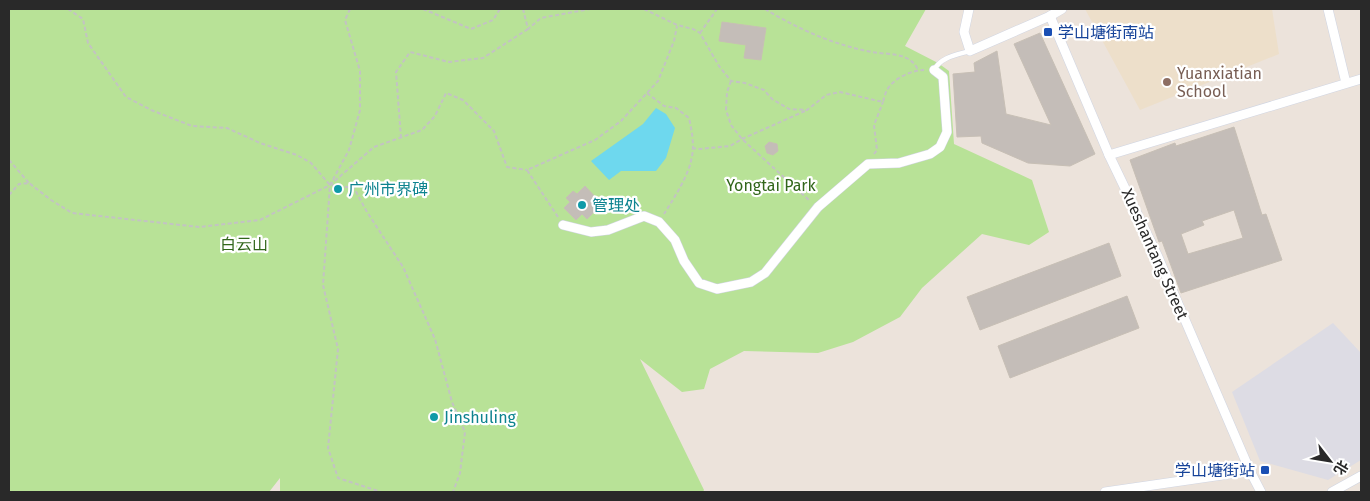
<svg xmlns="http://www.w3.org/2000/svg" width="1370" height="501" font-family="'Fira Sans','Noto Sans SC',sans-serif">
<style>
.industrial{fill:#dddce4}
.education{fill:#eddfca}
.green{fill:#b8e297}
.water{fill:#6ed8ee}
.building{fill:#c4bdb8;stroke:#c7bfb5;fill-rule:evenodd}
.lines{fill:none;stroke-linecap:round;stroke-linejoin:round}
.lane-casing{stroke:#d0d5e2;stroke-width:5.5}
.street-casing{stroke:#d0d5e2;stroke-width:10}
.path{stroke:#c3c3c3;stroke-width:2;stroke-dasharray:4 2.5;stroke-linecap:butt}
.lane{stroke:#fff;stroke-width:4.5}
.street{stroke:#fff;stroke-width:9}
.transit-dot{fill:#1a4fb4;stroke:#fff;stroke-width:2}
.education-dot{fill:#8d6e63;stroke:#fff;stroke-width:2}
.culture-dot{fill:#0f9aa8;stroke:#fff;stroke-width:2}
.labels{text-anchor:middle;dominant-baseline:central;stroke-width:4.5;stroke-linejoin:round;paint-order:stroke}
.transit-label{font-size:16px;fill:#164399;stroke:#fff;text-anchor:start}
.education-label{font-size:16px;fill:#785e54;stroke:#fff;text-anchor:start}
.park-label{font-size:16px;fill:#31661a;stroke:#fff}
.culture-label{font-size:16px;fill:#0d838f;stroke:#fff;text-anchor:start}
.street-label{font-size:16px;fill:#292929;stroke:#fff}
</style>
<rect width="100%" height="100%" fill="#ece3db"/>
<!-- industrial -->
<polygon class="industrial" points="1333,323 1361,353 1361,460 1328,480 1260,461 1232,392"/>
<!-- education -->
<polygon class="education" points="1085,9 1272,9 1279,54 1140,110"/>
<!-- green -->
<polygon class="green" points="9,9 926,9 905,46 938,63 949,71 954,144 1032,180 1049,232 1029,245 982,234 922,288 900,317 853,342 818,353 744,351 710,369 704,389 682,392 640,359 704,490 703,492 280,492 280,478 269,492 9,492"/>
<!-- water -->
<polygon class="water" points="656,108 666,114 675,128 666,158 656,171 621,171 609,180 591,161 643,124"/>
<!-- building -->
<g class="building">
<polygon points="722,22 766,28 761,60 744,58 746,45 719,41"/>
<polygon points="1040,33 1095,154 1070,166 1028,163 982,143 981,136 957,137 953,74 975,72 974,63 997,51 1006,114 1051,125 1014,44"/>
<path d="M1234 127 1262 215 1266 214 1282 260 1181 293 1162 241 1159 242 1130 160 1175 143 1176 146ZM1234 210 1243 238 1188 254 1181 234 1204 225 1202 221Z"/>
<polygon points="769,142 777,144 778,151 773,155 767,153 765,146"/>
<polygon points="585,186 598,200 595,203 599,207 587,219 582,214 576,220 564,208 570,202 566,198 573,191 577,194"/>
<polygon points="1109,243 1121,276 980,330 967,297"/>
<polygon points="1127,296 1139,328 1010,378 998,346"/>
</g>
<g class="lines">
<!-- lane casing -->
<g class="lane-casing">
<path id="lane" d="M934 70C941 57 956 55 970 51"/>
</g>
<!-- street casing -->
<g class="street-casing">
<g id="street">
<polyline points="969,9 964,32 970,51 1050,16 1062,9"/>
<polyline points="1328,9 1346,83"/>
<polyline points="1050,16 1109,155 1158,257 1250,471 1261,492"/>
<polyline points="1109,155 1361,79"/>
<polyline points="563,225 591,232 608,230 644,216 659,222 675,240 684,261 699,283 717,289 751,282 765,273 818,207 868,164 899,163 930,154 940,147 947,132 943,77 934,70"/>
<polyline points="1105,492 1250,471"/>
<polyline points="1332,492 1361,476"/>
</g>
</g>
<!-- path -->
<g class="path">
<polyline points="68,9 83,19 88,43 126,97 151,110 192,126 227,128 260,143 297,155 311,163 330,185 354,188 367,212 403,267 435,339 452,402 465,432 460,473 453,492"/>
<polyline points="350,9 345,20 360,71 360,110 349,150 330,185 323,285 338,349 328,448 338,478 381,492"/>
<polyline points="423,9 471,29 493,20 500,9"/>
<polyline points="523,9 528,29 541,18 590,9"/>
<path d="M644 9 677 25 693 29 700 33 719 66 731 81 745 83 764 90 772 99 789 109 807 110 826 95 840 92 883 102C884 98 885 94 887 90 893 79 911 70 924 70"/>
<path d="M765 9C798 29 834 45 872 52 889 55 910 52 918 70"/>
<polyline points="700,33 717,9"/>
<polyline points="731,81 727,92 726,110 731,125 742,139 810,201"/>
<path d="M647 93 664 106 676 108 689 118C692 132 695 146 691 161 688 176 673 200 664 214"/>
<polyline points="401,138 396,72 410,52 449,62 483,58 528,29"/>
<polyline points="692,148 700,149 730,146 742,139 805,111"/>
<polyline points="874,154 877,150 874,125 883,102"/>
<polyline points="9,160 29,183"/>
<polyline points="9,195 19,184 29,183 51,200 72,213 199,227 260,220 330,185 374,147 422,130 435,116 446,93 463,100 494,131 507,167 527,170"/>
<polyline points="558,217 527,170 595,140 621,121 658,81 674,41 677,26"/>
</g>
<!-- lane -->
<use href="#lane" class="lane"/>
<!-- street -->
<use href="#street" class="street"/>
</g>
<!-- markers -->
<g class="transit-dot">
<rect x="1043" y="27" width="10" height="10" rx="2.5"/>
<rect x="1260" y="465" width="10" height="10" rx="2.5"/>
</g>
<circle class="education-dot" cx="1167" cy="82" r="5"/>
<g class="culture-dot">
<circle cx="338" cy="189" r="5"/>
<circle cx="582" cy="205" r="5"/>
<circle cx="434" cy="417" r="5"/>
</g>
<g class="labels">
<!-- transit labels -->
<g class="transit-label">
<text x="1058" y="32">学山塘街南站</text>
<text x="1255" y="470" text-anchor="end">学山塘街站</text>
</g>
<!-- education labels -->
<g class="education-label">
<text x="1177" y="73">Yuanxiatian<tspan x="1177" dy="18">School</tspan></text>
</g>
<!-- park labels -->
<g class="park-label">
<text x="771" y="185">Yongtai Park</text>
<text x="244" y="244">白云山</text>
</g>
<!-- culture labels -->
<g class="culture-label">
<text x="348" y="189">广州市界碑</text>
<text x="592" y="205">管理处</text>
<text x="444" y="417">Jinshuling</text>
</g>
<!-- street labels -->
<g class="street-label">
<text transform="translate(1155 254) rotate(66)">Xueshantang Street</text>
</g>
</g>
<!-- border -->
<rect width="1370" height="501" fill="none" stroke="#292929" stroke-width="20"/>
<!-- north arrow -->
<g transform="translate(1330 461) rotate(121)" stroke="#ffffff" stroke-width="4" paint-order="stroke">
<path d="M0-4L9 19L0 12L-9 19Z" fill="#292929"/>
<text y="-8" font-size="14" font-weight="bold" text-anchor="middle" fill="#292929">北</text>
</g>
</svg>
